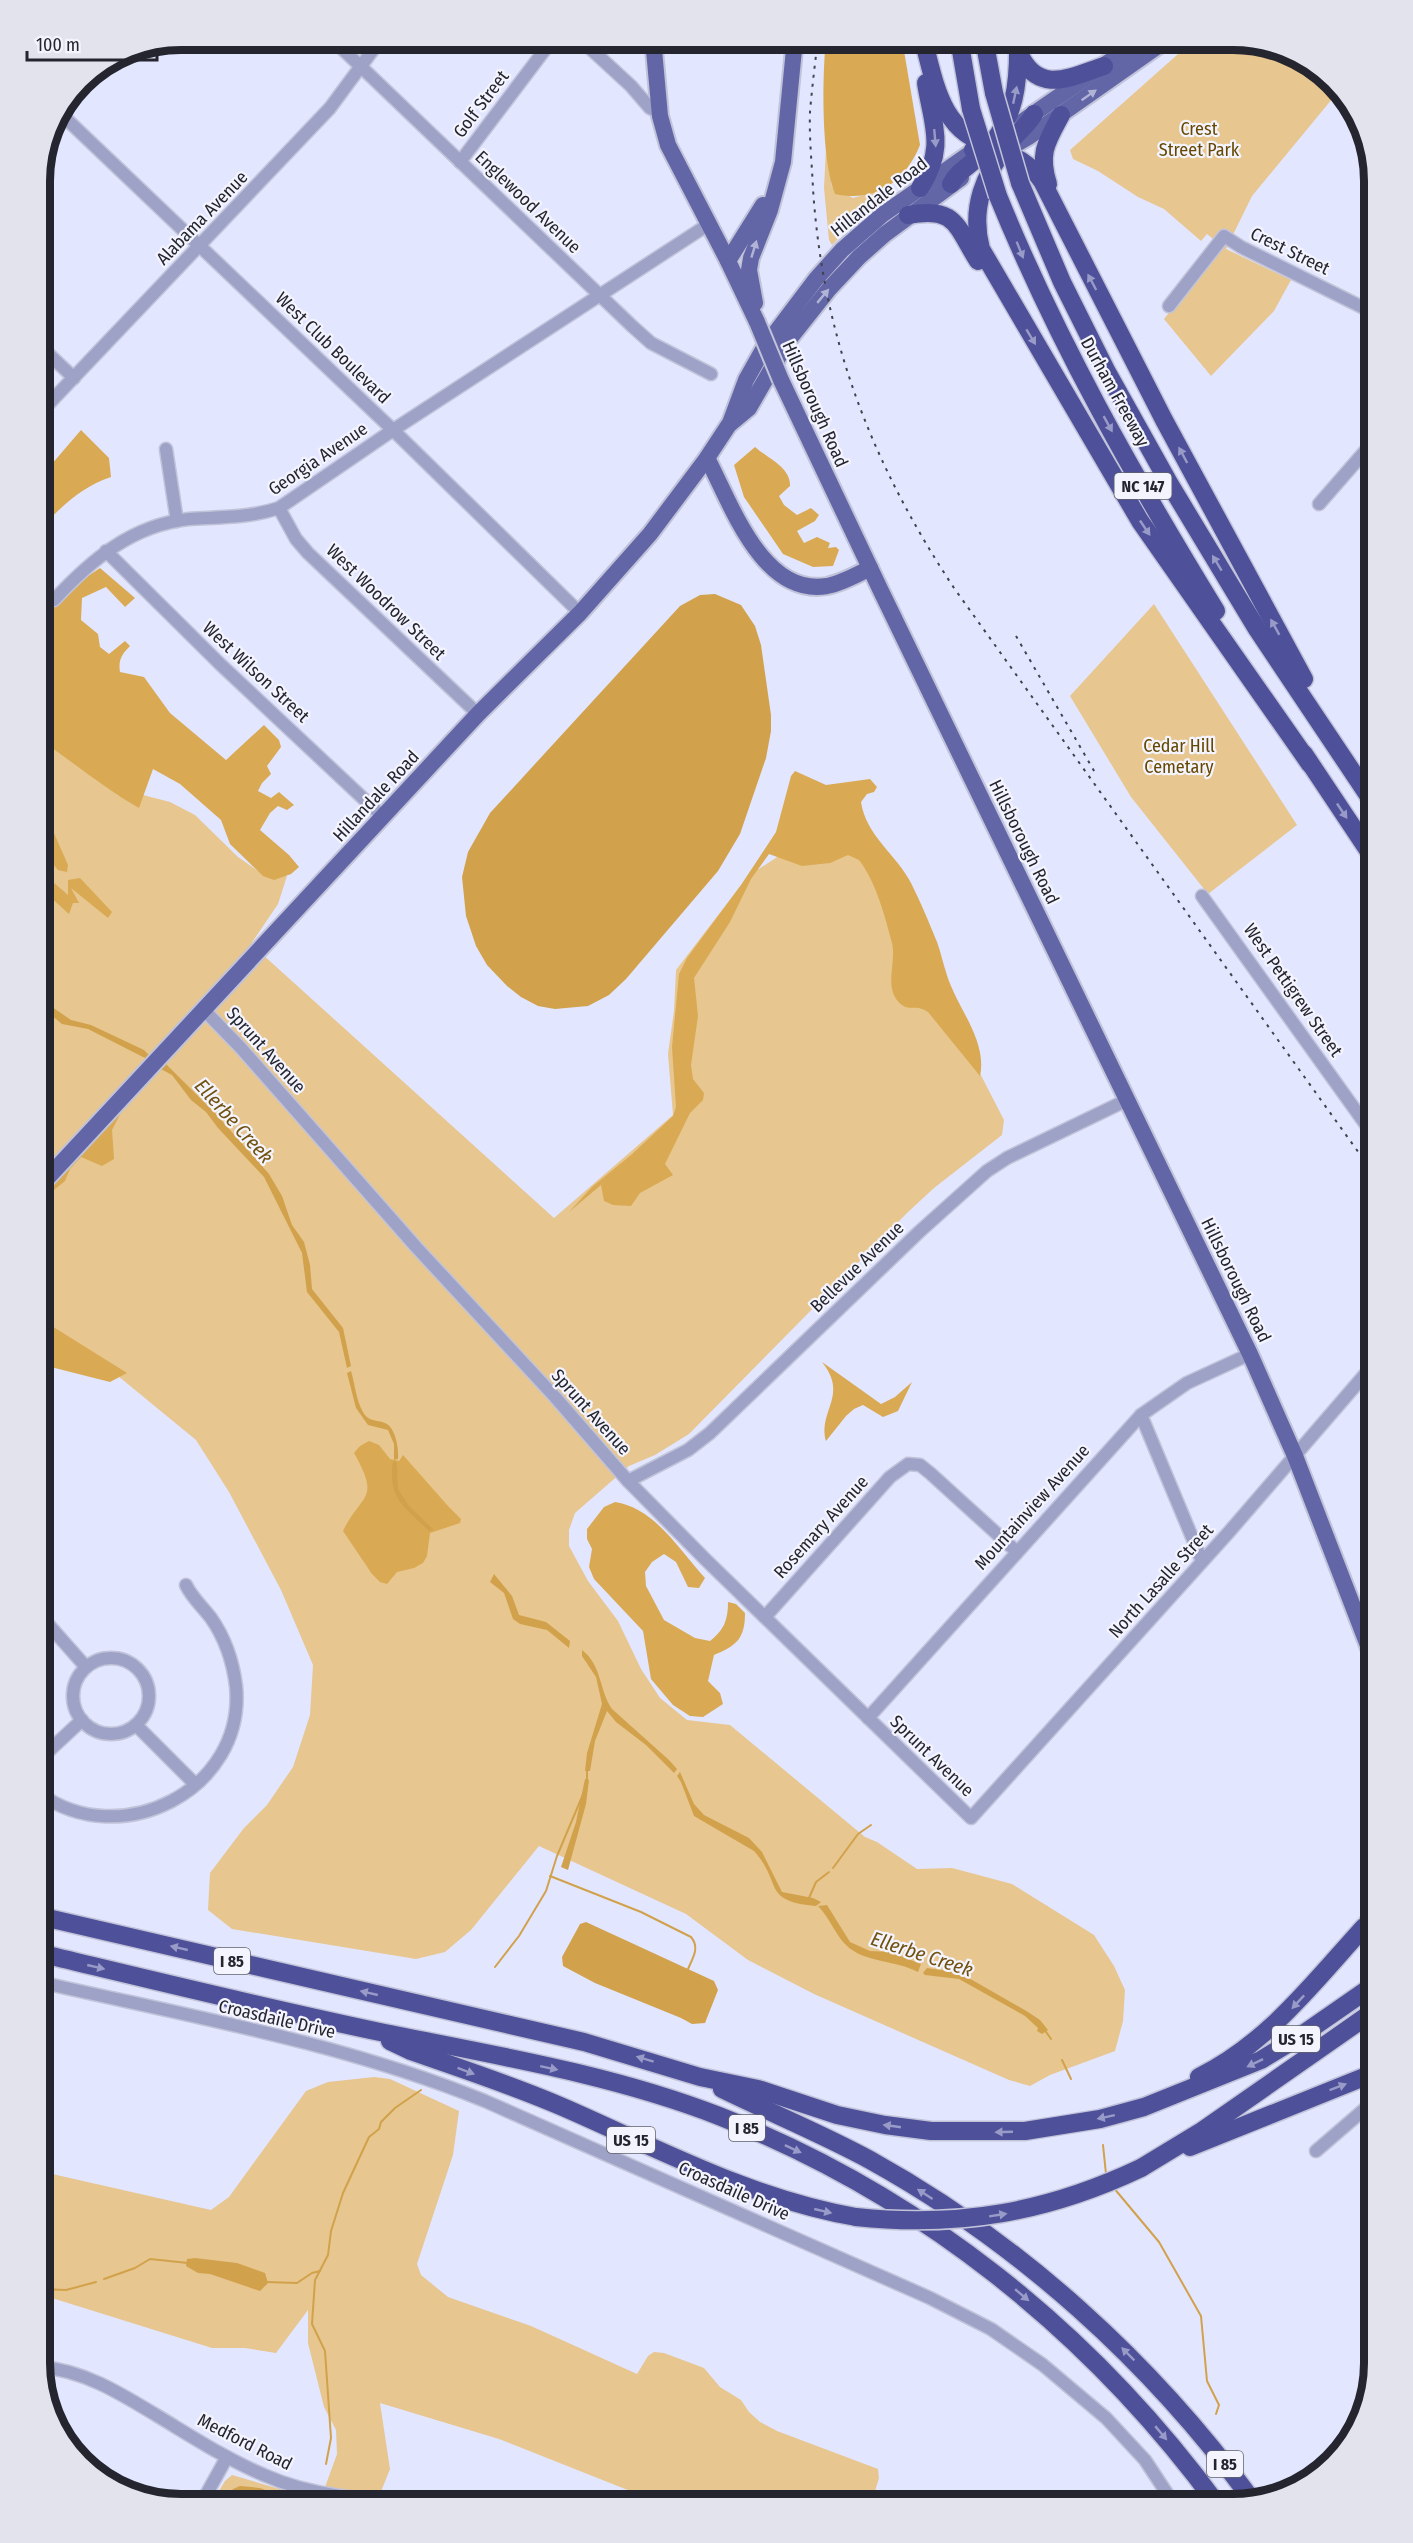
<svg xmlns="http://www.w3.org/2000/svg" width="1413" height="2543" font-family="'Fira Sans Condensed',sans-serif">
<style>
.green{fill:#e7c68f}
.forest{fill:#d9aa53}
.water{fill:#d1a24b}
.lines{fill:none;stroke-linecap:round;stroke-linejoin:round}
.stream{stroke:#d1a24b;stroke-width:2}
.minor-casing{stroke:#c1c3d9;stroke-width:15}
.major-casing{stroke:#c1c3d9;stroke-width:20}
.highway-casing{stroke:#c1c3d9;stroke-width:21}
.minor{stroke:#9ea2c7;stroke-width:12}
.major{stroke:#6266a7;stroke-width:16}
.highway{stroke:#4e509a;stroke-width:18}
.rail{stroke:#41434e;stroke-width:2;stroke-dasharray:3 6;stroke-linecap:butt}
.major-bridge-casing{stroke:#c1c3d9;stroke-width:20;stroke-linecap:butt}
.highway-bridge-casing{stroke:#c1c3d9;stroke-width:21;stroke-linecap:butt}
.major-bridge{stroke:#6266a7;stroke-width:16}
.highway-bridge{stroke:#4e509a;stroke-width:18}
.oneway{fill:#989ac7}
.oneway2{fill:#b2b4d7}
.labels{text-anchor:middle;dominant-baseline:central;stroke-width:4.5;stroke-linejoin:round;paint-order:stroke}
.shield{fill:#f3f4fe;stroke:#62636c;stroke-width:1.5}
.shield-label{font-size:16px;font-weight:bold;fill:#24252e}
.street-label{font-size:18px;fill:#24252e;stroke:#f3f4fe}
.park-label{font-size:18px;fill:#664700;stroke:#f3f4fe}
.water-label{font-size:20px;font-style:italic;fill:#71510d;stroke:#f3f4fe}
.rim{fill:none;stroke:#24252e;stroke-width:8}
</style>
<rect width="100%" height="100%" fill="#e3e6ff"/>
<!-- green -->
<g class="green">
<polygon points="1195,39 1242,39 1318,68 1337,93 1252,196 1226,249 1291,280 1274,311 1211,376 1164,319 1222,246 1207,234 1201,241 1164,209 1138,197 1098,171 1073,159 1070,150"/>
<polygon points="826,149 832,187 853,198 887,189 832,245 829,240 824,188"/>
<polygon points="1154,604 1297,825 1208,894 1131,797 1070,696"/>
<polygon points="39,733 120,789 170,802 195,815 238,857 261,873 287,876 278,904 251,944 554,1218 673,1115 668,1054 674,1011 676,970 748,876 788,850 865,850 1004,1120 1002,1135 934,1188 908,1212 689,1434 655,1455 629,1466 575,1513 569,1530 569,1546 588,1581 618,1621 641,1669 660,1698 687,1720 730,1725 865,1837 877,1842 917,1869 952,1868 1012,1884 1094,1935 1114,1966 1125,1990 1123,2021 1115,2051 1050,2075 1030,2086 1009,2080 814,1994 748,1960 686,1914 539,1846 471,1930 445,1952 416,1959 232,1929 208,1910 210,1873 244,1828 267,1805 293,1767 310,1715 313,1665 281,1590 229,1492 196,1440 101,1362 39,1324"/>
<polygon points="374,2077 390,2079 459,2111 453,2155 417,2264 421,2275 448,2297 531,2326 637,2374 648,2356 654,2352 664,2353 704,2368 720,2387 741,2400 749,2412 760,2422 777,2431 878,2469 879,2478 875,2491 886,2504 663,2504 499,2439 380,2403 390,2469 376,2504 211,2504 225,2481 232,2475 320,2501 337,2454 336,2430 324,2407 308,2343 308,2310 276,2353 245,2348 212,2348 39,2294 39,2171 211,2210 229,2197 306,2091 328,2082"/>
</g>
<!-- forest -->
<g class="forest">
<path d="M826 39H902L920 145C905 182 875 203 835 194 821 160 822 77 826 39Z"/>
<path d="M81 430 109 458 111 477C81 487 61 507 39 530V479Z"/>
<path d="M755 447C767 458 791 467 790 486L779 496 784 505 797 515 811 508 819 515 815 521 797 531 804 543 817 537 830 543 828 548 836 547 839 550 833 566 813 567 783 554 744 497 734 465Z"/>
<path d="M100 568 135 598 125 607 106 587 82 598 81 620 98 634 100 647 109 654 125 641 130 646C122 654 118 660 120 672L144 677 170 713 226 760 264 725 279 740 281 747 267 766 271 774 262 783 258 791 271 798 279 792 294 805 287 810 278 806 270 813 260 830 289 855 299 867 291 874 274 880 263 876 230 844 221 820 180 784 153 769 139 808C104 788 73 762 39 739V591L49 598 76 584Z"/>
<path d="M795 771 826 785 870 779 877 787 874 792 867 794 861 802C866 836 897 855 911 883 920 901 929 922 937 942 942 956 945 972 951 986 962 1013 987 1044 980 1076L928 1012C917 1004 909 1011 902 1005 882 990 897 963 892 943 885 916 876 882 859 860L848 855 830 863 802 866 769 854 751 879 730 922 694 978 698 1016 691 1065 693 1079 704 1093 703 1100 690 1113 665 1164 673 1175 640 1193 631 1206 613 1205 604 1201 601 1185 569 1212 592 1187 631 1155 673 1116 676 1107 672 1047 679 974 687 958 741 885 776 832 791 776Z"/>
<polygon points="39,814 46,815 68,865 67,872 58,870 39,847"/>
<polygon points="39,870 68,895 68,880 80,878 112,912 108,918 71,888 79,903 73,903 69,914 39,887"/>
<polygon points="127,1101 112,1130 114,1159 102,1166 81,1157 70,1169 65,1181 43,1199 39,1206 39,1193"/>
<polygon points="39,1318 127,1373 110,1382 39,1364"/>
<path d="M822 1362 881 1404 895 1397 912 1382 898 1411 883 1417 863 1405 854 1409 846 1416 826 1441C818 1410 849 1396 822 1362Z"/>
<path d="M369 1441 379 1445 390 1459 399 1461 403 1455 448 1506 461 1519 460 1523 430 1533 427 1556 423 1563 414 1568 397 1572 387 1584 380 1582 372 1574 343 1531C362 1492 381 1501 354 1453L360 1446Z"/>
<path d="M615 1502C655 1508 679 1550 705 1578L699 1588 688 1587 676 1562 664 1554 652 1562 645 1572 646 1586 664 1620 695 1638 710 1641C724 1630 728 1620 728 1602L736 1604 745 1613C745 1639 736 1646 714 1655L708 1681 720 1693 723 1704 703 1717 690 1716 673 1705 651 1679 643 1631 594 1579 589 1567 592 1549 587 1539V1529L604 1507Z"/>
</g>
<!-- water -->
<g class="water">
<polygon points="715,594 741,605 755,626 761,645 771,715 771,731 766,758 740,834 718,871 626,979 609,995 588,1006 555,1009 538,1006 521,997 507,986 487,965 476,946 466,916 462,877 468,852 490,813 680,606 700,595"/>
<polygon points="39,998 71,1020 91,1025 144,1050 149,1055 147,1059 143,1057 88,1029 62,1024 39,1005"/>
<polygon points="164,1062 215,1113 269,1174 282,1196 292,1225 304,1242 310,1265 312,1289 343,1328 351,1366 347,1368 339,1332 307,1292 302,1253 264,1177 218,1128 206,1112 191,1100 172,1075 159,1068"/>
<path d="M351 1371C355 1384 356 1400 363 1412 369 1423 378 1419 387 1424 396 1430 399 1450 398 1459L394 1460V1444L388 1430 368 1425 356 1408 347 1373Z"/>
<path d="M393 1461 397 1462 398 1489 409 1506 434 1530 429 1531C405 1507 387 1499 393 1461Z"/>
<polygon points="494,1574 512,1596 519,1615 546,1622 570,1641 569,1648 547,1630 520,1624 513,1619 504,1593 490,1582"/>
<path d="M582 1650C602 1665 599 1690 612 1709L669 1760 677 1769 674 1773 646 1745 616 1722 607 1711 595 1741 590 1771H585L587 1753 602 1704 596 1677 582 1656Z"/>
<path d="M680 1772 694 1804 704 1815 749 1838 762 1852 782 1892 813 1898 821 1902 816 1906C761 1901 783 1883 754 1851L694 1816 681 1782 677 1776Z"/>
<polygon points="585,1779 589,1780 586,1804 568,1870 561,1867 576,1822"/>
<path d="M827 1905 850 1942 870 1951 890 1952 921 1964 918 1972C896 1960 864 1963 846 1945 836 1936 830 1918 818 1906Z"/>
<polygon points="586,1922 714,1981 718,1990 705,2023 692,2024 681,2018 595,1983 563,1966 562,1957 580,1924"/>
<polygon points="927,1968 948,1971 967,1977 1028,2012 1040,2020 1048,2030 1042,2034 1037,2031 1038,2028 1025,2016 959,1979 925,1975 923,1973"/>
<polygon points="195,2258 237,2263 265,2273 268,2283 260,2291 210,2274 198,2273 186,2266 187,2259"/>
<polygon points="240,2486 260,2488 304,2504 221,2504 233,2489"/>
</g>
<g class="lines">
<!-- stream -->
<g class="stream">
<polyline points="587,1781 587,1768"/>
<polyline points="833,1868 858,1834 871,1825"/>
<path d="M550 1876 641 1912 691 1937C700 1948 693 1957 688 1969"/>
<polyline points="809,1898 816,1882 829,1872"/>
<polyline points="495,1967 519,1936 546,1891 557,1856 584,1792"/>
<polyline points="1044,2029 1051,2039"/>
<polyline points="1062,2060 1071,2079"/>
<polyline points="1103,2145 1106,2174"/>
<polyline points="1113,2187 1159,2242 1201,2316 1207,2381 1219,2405 1216,2414"/>
<polyline points="104,2279 135,2268 150,2259 188,2263"/>
<polyline points="266,2282 297,2283 312,2273 320,2271"/>
<polyline points="39,2289 66,2290 96,2282"/>
<polyline points="326,2464 331,2438 325,2351 312,2324 315,2280 328,2255 331,2231 343,2193 369,2137 379,2129 381,2122 395,2108 421,2090"/>
</g>
<!-- minor casing -->
<g class="minor-casing">
<g id="minor">
<polyline points="332,39 632,326 651,343 711,374"/>
<polyline points="580,39 631,86 650,108 660,113"/>
<polyline points="59,112 393,430 580,613"/>
<polyline points="460,162 553,39"/>
<polyline points="1169,306 1224,236 1241,247 1374,313"/>
<polyline points="39,345 74,378"/>
<polyline points="39,414 330,108 381,39"/>
<polyline points="166,449 177,521"/>
<polyline points="1319,504 1374,441"/>
<polyline points="279,508 296,539 308,553 478,714"/>
<polyline points="106,551 220,664 383,817"/>
<path d="M54 600C91 560 132 525 189 519 219 517 249 518 279 508L393 430 709 224"/>
<polyline points="1202,896 1374,1136"/>
<polyline points="204,1010 240,1047 417,1248 555,1397 628,1481 705,1559 971,1818 1229,1532 1374,1364"/>
<polyline points="1141,1415 1202,1561"/>
<polyline points="628,1481 688,1450 710,1433 919,1232 987,1171 1007,1158 1127,1100"/>
<polyline points="39,1614 86,1667"/>
<polyline points="765,1617 890,1477 908,1464 920,1465 930,1473 1017,1552"/>
<circle cx="111" cy="1696" r="38"/>
<polyline points="868,1718 1141,1415 1187,1383 1250,1354"/>
<polyline points="136,1725 195,1784"/>
<polyline points="39,1760 82,1720"/>
<path d="M39 1793C120 1853 246 1790 236 1686 233 1662 225 1638 211 1618 203 1607 192 1598 186 1585"/>
<path d="M39 1982C189 2016 343 2043 485 2101L930 2298 991 2329 1043 2365 1106 2418 1145 2460 1174 2504"/>
<polyline points="1316,2151 1374,2101"/>
<path d="M40 2367C83 2370 120 2393 156 2415 191 2436 226 2459 264 2475 322 2501 385 2500 447 2504"/>
<polyline points="201,2504 227,2457"/>
</g>
</g>
<!-- major casing -->
<g class="major-casing">
<g id="major">
<polyline points="653,39 660,116 668,145 728,261 757,322"/>
<polyline points="1023,121 1142,39"/>
<polyline points="1006,150 1030,136 1168,39"/>
<polyline points="728,261 763,205"/>
<polyline points="755,303 749,270 751,258 770,210 783,162 795,39"/>
<polyline points="781,380 880,589 1250,1354 1295,1456 1374,1661"/>
<polyline points="731,423 749,408 787,342 829,289 859,257 885,234 961,178"/>
<path d="M707 458C731 503 762 597 827 586 842 583 856 575 870 568"/>
<polyline points="39,1187 478,714 580,613 650,534 707,458 730,423 746,380 764,348 816,279 842,250 882,215 985,143"/>
<polyline points="1364,1927 1374,1914"/>
</g>
</g>
<!-- highway casing -->
<g class="highway-casing">
<g id="highway">
<path d="M923 39C935 83 941 134 993 145"/>
<polyline points="959,39 971,109"/>
<polyline points="984,39 994,93"/>
<path d="M1019 53C1038 96 1071 77 1104 66"/>
<path d="M1034 114C1028 125 1018 132 1010 142 984 174 970 208 981 249L1140 521 1310 764"/>
<path d="M973 150C1001 147 1026 158 1042 181L1164 420 1304 679"/>
<polyline points="1020,183 1062,282 1107,372 1169,483 1257,629 1374,804"/>
<path d="M951 184C958 170 973 164 984 152 1016 120 1019 82 1018 39"/>
<path d="M1048 184C1038 153 1047 141 1061 115"/>
<path d="M920 188C946 148 933 126 926 83"/>
<path d="M998 196C1057 341 1134 477 1216 611"/>
<path d="M908 215C956 206 956 226 978 261"/>
<polyline points="1304,754 1374,859"/>
<polyline points="39,1916 584,2042 700,2077 758,2089 837,2115 885,2125 931,2131 1025,2131 1100,2119 1144,2107 1261,2060 1299,2037 1374,1985"/>
<path d="M39 1953C152 1980 266 2008 380 2032 493 2055 611 2074 719 2116 920 2195 1090 2331 1217 2504"/>
<path d="M390 2041 411 2051C462 2069 515 2086 565 2108 661 2150 752 2199 856 2217"/>
<path d="M1199 2077C1268 2043 1313 1983 1364 1927"/>
<path d="M722 2089C771 2113 822 2134 870 2160 1020 2243 1151 2362 1252 2500"/>
<polyline points="1190,2147 1374,2073"/>
<polyline points="1141,2168 1202,2131 1374,2011"/>
</g>
</g>
<!-- minor -->
<use href="#minor" class="minor"/>
<!-- major -->
<use href="#major" class="major"/>
<!-- highway -->
<use href="#highway" class="highway"/>
<!-- rail -->
<g class="rail">
<path d="M818 39C815 63 812 88 810 112 809 138 812 164 813 189 823 339 872 464 954 588L1374 1174"/>
<polyline points="1016,636 1097,776"/>
</g>
<!-- major-bridge casing -->
<g class="major-bridge-casing">
<polyline id="major-bridge" points="757,322 781,380"/>
</g>
<!-- highway-bridge casing -->
<g class="highway-bridge-casing">
<g id="highway-bridge">
<polyline points="994,93 1020,183"/>
<polyline points="971,109 998,196"/>
<path d="M856 2217C959 2228 1048 2212 1141 2168"/>
</g>
</g>
<!-- major-bridge -->
<use href="#major-bridge" class="major-bridge"/>
<!-- highway-bridge -->
<use href="#highway-bridge" class="highway-bridge"/>
</g>
<!-- one-way arrows -->
<defs><path id="oneway-solid" d="M-6-.8H1V-3.2L6.5 0L1 3.2V.8H-6Z" transform="scale(1.5)"/></defs>
<g class="oneway">
<use href="#oneway-solid" transform="translate(1015 95) rotate(-78)"/>
<use href="#oneway-solid" transform="translate(935 138) rotate(85)"/>
<use href="#oneway-solid" transform="translate(1020 250) rotate(68)"/>
<use href="#oneway-solid" transform="translate(1092 282) rotate(-118)"/>
<use href="#oneway-solid" transform="translate(1031 337) rotate(59)"/>
<use href="#oneway-solid" transform="translate(1108 424) rotate(61)"/>
<use href="#oneway-solid" transform="translate(1183 455) rotate(-118)"/>
<use href="#oneway-solid" transform="translate(1145 528) rotate(56)"/>
<use href="#oneway-solid" transform="translate(1217 563) rotate(-121)"/>
<use href="#oneway-solid" transform="translate(1275 627) rotate(-119)"/>
<use href="#oneway-solid" transform="translate(1342 811) rotate(56)"/>
<use href="#oneway-solid" transform="translate(179 1948) rotate(-167)"/>
<use href="#oneway-solid" transform="translate(96 1967) rotate(13)"/>
<use href="#oneway-solid" transform="translate(369 1993) rotate(-167)"/>
<use href="#oneway-solid" transform="translate(1298 2002) rotate(133)"/>
<use href="#oneway-solid" transform="translate(645 2059) rotate(-163)"/>
<use href="#oneway-solid" transform="translate(1255 2063) rotate(154)"/>
<use href="#oneway-solid" transform="translate(549 2068) rotate(12)"/>
<use href="#oneway-solid" transform="translate(466 2071) rotate(21)"/>
<use href="#oneway-solid" transform="translate(1338 2087) rotate(-21)"/>
<use href="#oneway-solid" transform="translate(1106 2117) rotate(168)"/>
<use href="#oneway-solid" transform="translate(892 2126) rotate(-172)"/>
<use href="#oneway-solid" transform="translate(1004 2132) rotate(178)"/>
<use href="#oneway-solid" transform="translate(793 2149) rotate(25)"/>
<use href="#oneway-solid" transform="translate(925 2194) rotate(-147)"/>
<use href="#oneway-solid" transform="translate(823 2211) rotate(13)"/>
<use href="#oneway-solid" transform="translate(998 2215) rotate(-9)"/>
<use href="#oneway-solid" transform="translate(1022 2295) rotate(40)"/>
<use href="#oneway-solid" transform="translate(1128 2354) rotate(-135)"/>
<use href="#oneway-solid" transform="translate(1161 2433) rotate(50)"/>
</g>
<g class="oneway2">
<use href="#oneway-solid" transform="translate(1089 95) rotate(-35)"/>
<use href="#oneway-solid" transform="translate(754 249) rotate(-73)"/>
<use href="#oneway-solid" transform="translate(823 296) rotate(-50)"/>
</g>
<g class="labels">
<!-- shield labels -->
<g class="shield">
<rect x="1114.5" y="473" width="57" height="26" rx="4.5"/>
<rect x="214" y="1948" width="36" height="26" rx="4.5"/>
<rect x="1272" y="2026" width="48" height="26" rx="4.5"/>
<rect x="729" y="2115" width="36" height="26" rx="4.5"/>
<rect x="607" y="2127" width="48" height="26" rx="4.5"/>
<rect x="1207" y="2451" width="36" height="26" rx="4.5"/>
</g>
<g class="shield-label">
<text x="1143" y="486">NC 147</text>
<text x="232" y="1961">I 85</text>
<text x="1296" y="2039">US 15</text>
<text x="747" y="2128">I 85</text>
<text x="631" y="2140">US 15</text>
<text x="1225" y="2464">I 85</text>
</g>
<!-- street labels -->
<g class="street-label">
<text transform="translate(481 104) rotate(-53)">Golf Street</text>
<text transform="translate(879 197) rotate(-38)">Hillandale Road</text>
<text transform="translate(528 202) rotate(44)">Englewood Avenue</text>
<text transform="translate(202 218) rotate(-46)">Alabama Avenue</text>
<text transform="translate(1290 251) rotate(26)">Crest Street</text>
<text transform="translate(333 348) rotate(44)">West Club Boulevard</text>
<text transform="translate(1115 392) rotate(61)">Durham Freeway</text>
<text transform="translate(815 404) rotate(66)">Hillsborough Road</text>
<text transform="translate(318 459) rotate(-34)">Georgia Avenue</text>
<text transform="translate(386 602) rotate(44)">West Woodrow Street</text>
<text transform="translate(256 672) rotate(43)">West Wilson Street</text>
<text transform="translate(376 796) rotate(-47)">Hillandale Road</text>
<text transform="translate(1024 842) rotate(64)">Hillsborough Road</text>
<text transform="translate(1293 990) rotate(55)">West Pettigrew Street</text>
<text transform="translate(266 1050) rotate(48)">Sprunt Avenue</text>
<text transform="translate(857 1267) rotate(-44)">Bellevue Avenue</text>
<text transform="translate(1236 1280) rotate(64)">Hillsborough Road</text>
<text transform="translate(591 1412) rotate(48)">Sprunt Avenue</text>
<text transform="translate(1032 1507) rotate(-48)">Mountainview Avenue</text>
<text transform="translate(821 1527) rotate(-48)">Rosemary Avenue</text>
<text transform="translate(1161 1581) rotate(-48)">North Lasalle Street</text>
<text transform="translate(932 1756) rotate(44)">Sprunt Avenue</text>
<text transform="translate(277 2019) rotate(13)">Croasdaile Drive</text>
<text transform="translate(734 2191) rotate(24)">Croasdaile Drive</text>
<text transform="translate(245 2442) rotate(27)">Medford Road</text>
</g>
<!-- park labels -->
<g class="park-label">
<text x="1199" y="129">Crest<tspan x="1199" dy="21">Street Park</tspan></text>
<text x="1179" y="746">Cedar Hill<tspan x="1179" dy="21">Cemetary</tspan></text>
</g>
<!-- water labels -->
<g class="water-label">
<text transform="translate(234 1121) rotate(48)">Ellerbe Creek</text>
<text transform="translate(922 1954) rotate(18)">Ellerbe Creek</text>
</g>
</g>
<!-- crop -->
<path d="M0 0H1413V2543H0ZM181 50H1233A131 131 0 0 1 1364 181V2363A131 131 0 0 1 1233 2494H181A131 131 0 0 1 50 2363V181A131 131 0 0 1 181 50Z" fill="#e2e3ed" fill-rule="evenodd"/>
<path class="rim" d="M181 50H1233A131 131 0 0 1 1364 181V2363A131 131 0 0 1 1233 2494H181A131 131 0 0 1 50 2363V181A131 131 0 0 1 181 50Z"/>
<!-- scale -->
<path d="M27 51v9h130v-9" fill="none" stroke="#24252e" stroke-width="3"/>
<text x="36" y="51" font-size="18" fill="#24252e" stroke="#f3f4fe" stroke-width="4.5" paint-order="stroke">100 m</text>
</svg>
